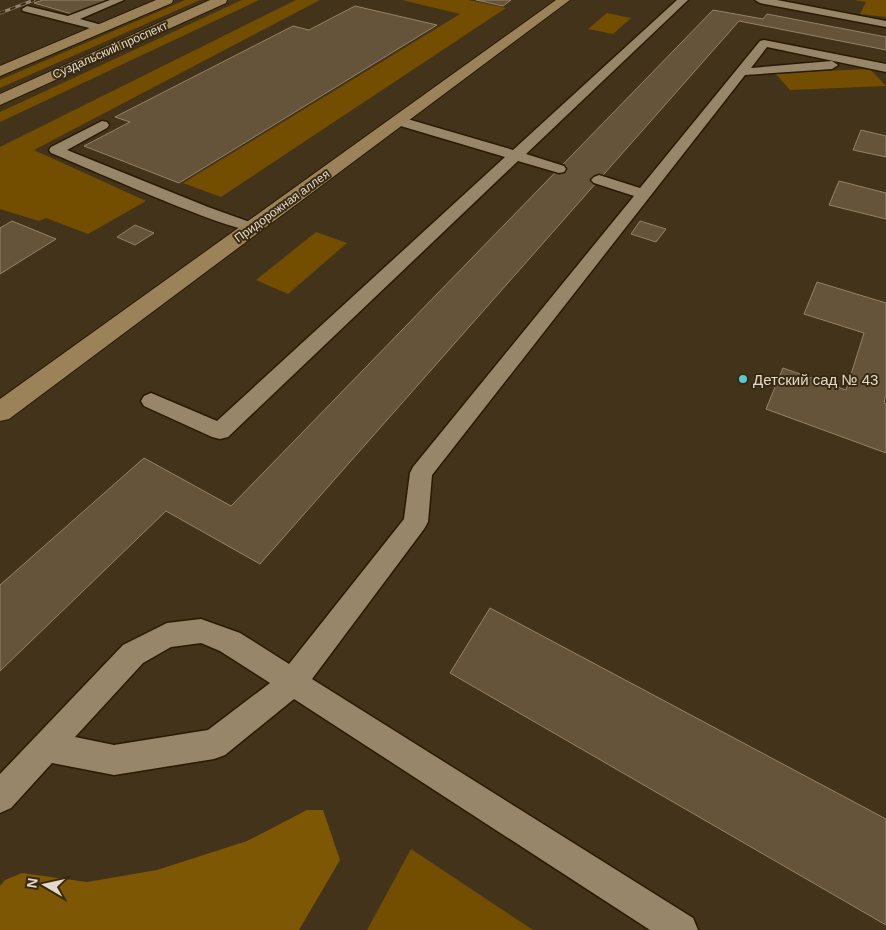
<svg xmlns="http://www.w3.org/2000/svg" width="886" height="930" font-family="Helvetica,sans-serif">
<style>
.green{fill:#734e00}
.forest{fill:#7e5704}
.building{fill:#65543a;stroke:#958368}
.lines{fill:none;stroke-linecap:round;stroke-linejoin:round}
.lane-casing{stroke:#291a02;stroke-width:3}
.secondary-casing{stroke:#291a02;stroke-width:2}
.lane{fill:#98866b;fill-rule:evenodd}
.secondary{fill:#9b8258;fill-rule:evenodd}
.rail-casing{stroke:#91846f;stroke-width:3}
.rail{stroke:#382910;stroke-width:2;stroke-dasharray:5.5;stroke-linecap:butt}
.poi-dot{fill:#51ccd5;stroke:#382910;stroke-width:2}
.labels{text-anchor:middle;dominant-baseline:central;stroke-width:4;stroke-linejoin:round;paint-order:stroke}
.far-street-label{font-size:12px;fill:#e4dacb;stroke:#382910}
.poi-label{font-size:15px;fill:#e4dacb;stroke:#382910;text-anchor:start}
</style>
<rect width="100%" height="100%" fill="#43331a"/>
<!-- green -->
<g class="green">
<polygon points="185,0 200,0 0,88 0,80"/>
<polygon points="242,0 259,0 0,122 0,112"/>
<polygon points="296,0 320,0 34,150 146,201 88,234 46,218 39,221 0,209 0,147"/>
<polygon points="402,0 468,0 506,8 221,197 183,183 460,14"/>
<polygon points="854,0 886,0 886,17 860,14 866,2"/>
<polygon points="607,13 631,18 613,34 588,29"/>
<polygon points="870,69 886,86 790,90 775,73"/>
<polygon points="316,232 347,243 288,294 256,280"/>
<polygon points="411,849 533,930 367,930"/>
</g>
<!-- forest -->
<polygon class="forest" points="307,810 323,810 340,860 299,930 0,930 0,886 5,880 22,873 87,882 157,870 247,841"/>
<!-- building -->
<g class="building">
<polygon points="43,0 109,0 72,14 34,3"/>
<polygon points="476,0 511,0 503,6"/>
<polygon points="355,6 437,25 179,183 84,146 130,122 115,117 293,26 309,30"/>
<polygon points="713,10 763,19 767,14 886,37 886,50 739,21 260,564 166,511 0,671 0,585 144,458 231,506"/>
<polygon points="861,130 886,136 886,157 853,150"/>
<polygon points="839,181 886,193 886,219 829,205"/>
<polygon points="12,221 56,239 0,274 0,228"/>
<polygon points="640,221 666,229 656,242 631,234"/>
<polygon points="135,225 154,233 135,245 117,237"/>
<polygon points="817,282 886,303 886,394 884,403 886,404 886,453 766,409 783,368 846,390 864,333 804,314"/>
<polygon points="490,608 886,819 886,925 450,673"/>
</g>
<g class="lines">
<!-- lane casing -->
<g class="lane-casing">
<g id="lane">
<polygon points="110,0 124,0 80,19 105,26 107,28 101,31 23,11 22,9 27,6 68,16"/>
<polygon points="677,0 688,0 526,154 564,166 566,169 564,172 559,173 518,161 228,437 220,439 212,437 144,406 141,401 144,396 151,393 217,421 505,157 394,124 392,121 394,118 404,118 513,150"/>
<polygon points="755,0 777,0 886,21 886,27 760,3"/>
<path d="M764 40 886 64V72L767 47 751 68 832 61 838 65 832 69 745 75 432 475 428 522 424 529 312 679 693 918 698 930H650L294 699 225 755 214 759 114 775 52 763 11 808 0 813V774L123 645 167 623 201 619 240 633 289 664 404 519 410 473 413 467 634 196 594 183 591 180 594 177 599 175 640 188 760 41ZM201 643 220 651 270 683 208 730 114 745 75 737 143 663 171 647Z"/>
<path d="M102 121 107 122 109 125 107 128 67 150 208 207 258 225 260 228 258 231C238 236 81 165 51 153L49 150 51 147Z"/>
</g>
</g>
<!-- secondary casing -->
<g class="secondary-casing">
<g id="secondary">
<polygon points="156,0 173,0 172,3 0,76 0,66"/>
<polygon points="210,0 227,0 226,3 0,105 0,94"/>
<polygon points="556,0 570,0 9,419 0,421 0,399"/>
</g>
</g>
<!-- lane -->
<use href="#lane" class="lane"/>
<!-- secondary -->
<use href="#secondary" class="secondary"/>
<!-- rail casing -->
<g class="rail-casing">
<polyline id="rail" points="0,13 34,0"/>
</g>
<!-- rail -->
<use href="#rail" class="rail"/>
</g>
<!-- markers -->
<circle class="poi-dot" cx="743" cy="379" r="5"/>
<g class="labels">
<!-- far-street labels -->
<g class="far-street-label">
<text transform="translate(110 50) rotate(-24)">Суздальский проспект</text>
<text transform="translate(282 206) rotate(-36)">Придорожная аллея</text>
</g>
<!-- poi labels -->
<g class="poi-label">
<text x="753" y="379">Детский сад № 43</text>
</g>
</g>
<!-- north arrow -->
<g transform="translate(45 885) rotate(279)" stroke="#382910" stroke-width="4" paint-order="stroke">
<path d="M0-4L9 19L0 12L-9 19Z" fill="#e4dacb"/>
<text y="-8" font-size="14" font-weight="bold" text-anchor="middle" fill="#e4dacb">N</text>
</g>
</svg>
